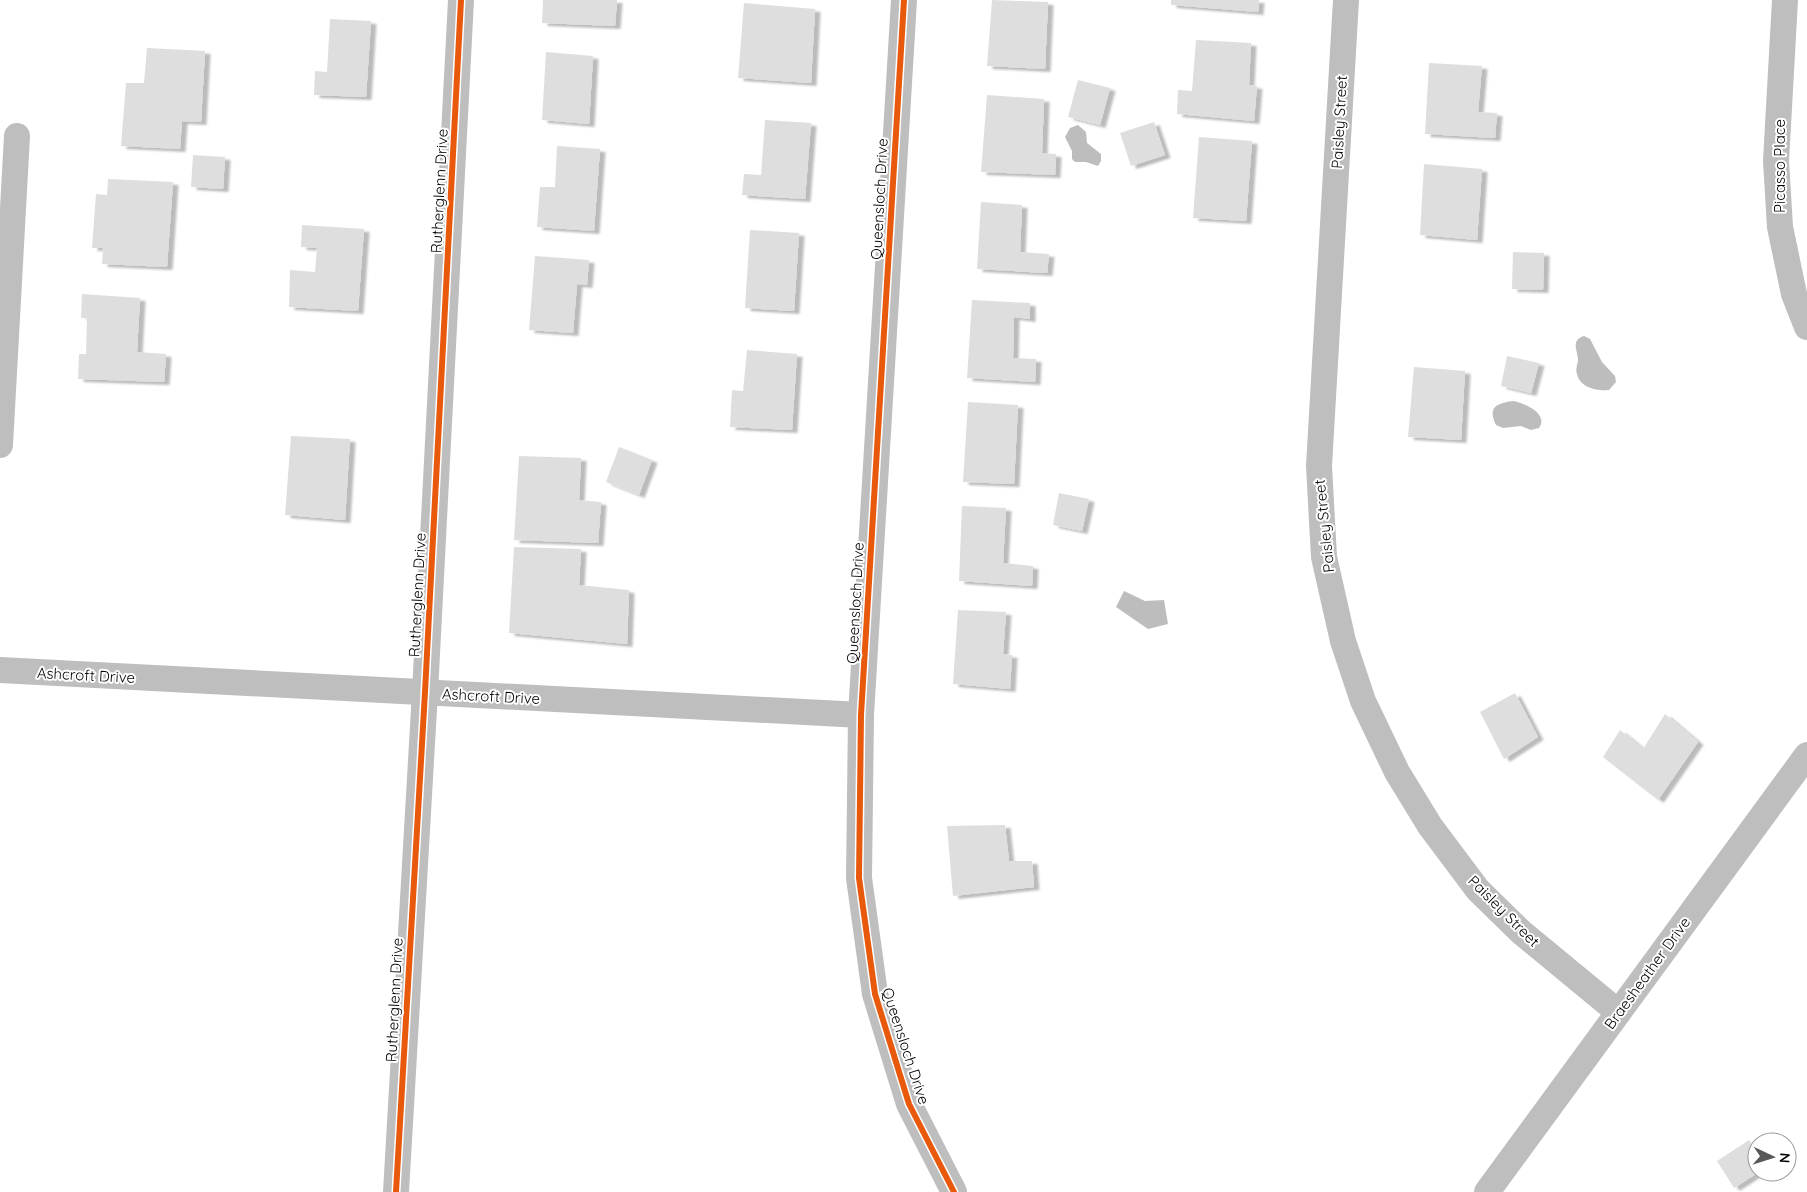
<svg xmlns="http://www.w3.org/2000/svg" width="1807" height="1192" font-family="Quicksand,sans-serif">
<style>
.water{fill:#bdbdbd}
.building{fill:#dedede;filter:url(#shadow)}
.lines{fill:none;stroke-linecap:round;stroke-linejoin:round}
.street{stroke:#bebebe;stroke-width:26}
.cycleway-casing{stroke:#fff;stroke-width:9}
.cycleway{stroke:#e8590c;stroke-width:6}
.labels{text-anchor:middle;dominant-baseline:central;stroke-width:4;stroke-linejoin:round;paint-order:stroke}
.street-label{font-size:15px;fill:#000;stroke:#fff}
</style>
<defs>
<filter id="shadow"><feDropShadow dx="5.5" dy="3" stdDeviation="1" flood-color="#0004"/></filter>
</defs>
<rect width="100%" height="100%" fill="#fff"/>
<!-- water -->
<g class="water">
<polygon points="1078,125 1086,132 1087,143 1101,154 1101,161 1098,166 1086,162 1075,162 1072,159 1072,151 1065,137 1070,128"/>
<path d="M1584 336 1590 339 1602 362 1615 376 1616 382 1609 390C1597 391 1580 388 1577 374 1575 369 1578 364 1578 359 1577 349 1571 340 1584 336Z"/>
<path d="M1513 401C1525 403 1549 414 1539 428L1531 430 1521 426 1503 428 1496 425C1487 407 1497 403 1513 401Z"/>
<polygon points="1124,591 1145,601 1164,600 1168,624 1148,629 1116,607"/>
</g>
<!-- building -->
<g class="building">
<polygon points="543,0 617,0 615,26 542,23"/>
<polygon points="992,0 1048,2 1045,69 987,66"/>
<polygon points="1171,0 1259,0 1258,12 1171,5"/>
<polygon points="744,3 815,9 811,83 738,78"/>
<polygon points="330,19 371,21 366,97 314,95 315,71 327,72"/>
<polygon points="1196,40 1251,43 1249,85 1257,86 1254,121 1177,114 1178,90 1192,91"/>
<polygon points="147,48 205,51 201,122 182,121 180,149 121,146 126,83 144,83"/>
<polygon points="546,52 593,56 589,124 542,120"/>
<polygon points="1429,63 1482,66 1478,112 1497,113 1495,138 1425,134"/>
<polygon points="1078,80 1110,88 1100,125 1068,117"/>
<polygon points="987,95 1044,99 1042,153 1056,154 1055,175 981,172"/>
<polygon points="765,120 811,123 805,199 742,195 744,174 761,175"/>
<polygon points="1154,122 1165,155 1131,166 1120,133"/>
<polygon points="1199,137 1252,141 1246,221 1193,218"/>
<polygon points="557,146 600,149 594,231 537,227 540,187 555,187"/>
<polygon points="193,155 225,157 223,189 191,187"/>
<polygon points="1424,164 1482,169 1477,240 1420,235"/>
<polygon points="108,179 173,182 167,267 102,264 103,248 92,248 96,194 107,195"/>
<polygon points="981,202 1022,205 1020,252 1049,254 1047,273 977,269"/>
<polygon points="302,225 364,229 358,311 289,307 290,270 315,272 317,248 301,247"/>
<polygon points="750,230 799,233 794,311 745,308"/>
<polygon points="1513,252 1544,253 1543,290 1512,289"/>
<polygon points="535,256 589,260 587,285 577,284 573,333 529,330"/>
<polygon points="82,294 140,298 137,352 166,354 164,382 78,379 79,354 86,354 87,318 81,318"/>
<polygon points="972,300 1030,303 1030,319 1014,317 1013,358 1036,359 1035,382 967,378"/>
<polygon points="747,350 797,354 792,430 730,427 732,390 743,391"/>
<polygon points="1507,356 1539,363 1531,393 1501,386"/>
<polygon points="1414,367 1465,371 1461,440 1408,437"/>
<polygon points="968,402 1018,405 1014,484 963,482"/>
<polygon points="291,436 350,439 345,520 285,515"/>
<polygon points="619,447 652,460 639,495 606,482"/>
<polygon points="519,456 581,458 579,500 601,502 598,543 514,540"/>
<polygon points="1059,493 1089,499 1082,531 1053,525"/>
<polygon points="962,506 1006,508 1003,563 1033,566 1032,586 959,581"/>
<polygon points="514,547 581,549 579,585 629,590 627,644 509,633"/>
<polygon points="958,610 1006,612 1003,654 1012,655 1010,689 953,684"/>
<polygon points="1515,693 1538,737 1504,759 1480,712"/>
<polygon points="1665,714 1698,742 1658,800 1603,757 1620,730 1643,749"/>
<polygon points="1005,825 1009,861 1032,861 1034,887 953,896 947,826"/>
<polygon points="1749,1140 1757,1153 1757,1172 1759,1172 1734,1188 1717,1161"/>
</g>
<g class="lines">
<!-- street -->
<g class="street">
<polyline points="904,0 861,715 859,878 875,994 909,1104 954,1192"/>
<polyline points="1346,0 1319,466 1324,557 1343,641 1363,701 1397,772 1430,826 1478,890 1521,932 1618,1012"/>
<polyline points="1785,0 1776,161 1780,227 1794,294 1807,327"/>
<polyline points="0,445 17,136"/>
<polyline points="0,670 861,715"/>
<polyline points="396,1192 425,692 461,0"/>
<polyline points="1487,1192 1807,755"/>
</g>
<!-- cycleway casing -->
<g class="cycleway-casing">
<g id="cycleway">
<polyline points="904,0 861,715 859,878 875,994 909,1104 954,1192"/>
<polyline points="396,1192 425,692 461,0"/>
</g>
</g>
<!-- cycleway -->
<use href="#cycleway" class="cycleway"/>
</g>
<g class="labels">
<!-- street labels -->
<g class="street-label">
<text transform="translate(1339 122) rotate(-87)">Paisley Street</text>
<text transform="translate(1779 166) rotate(-90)">Picasso Place</text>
<text transform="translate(439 191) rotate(-87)">Rutherglenn Drive</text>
<text transform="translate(879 199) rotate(-87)">Queensloch Drive</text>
<text transform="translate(1324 526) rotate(-96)">Paisley Street</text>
<text transform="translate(417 595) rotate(-87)">Rutherglenn Drive</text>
<text transform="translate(855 603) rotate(-87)">Queensloch Drive</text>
<text transform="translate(86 675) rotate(3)">Ashcroft Drive</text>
<text transform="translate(491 696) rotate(3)">Ashcroft Drive</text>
<text transform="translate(1504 911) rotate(45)">Paisley Street</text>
<text transform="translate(1647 973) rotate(-54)">Braesheather Drive</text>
<text transform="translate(394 1000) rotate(-87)">Rutherglenn Drive</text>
<text transform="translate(906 1046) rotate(72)">Queensloch Drive</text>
</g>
</g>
<!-- north arrow -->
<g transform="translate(1772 1157) rotate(94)"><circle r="24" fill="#ffffff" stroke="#999999"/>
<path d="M0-4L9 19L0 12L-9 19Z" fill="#595959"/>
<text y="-8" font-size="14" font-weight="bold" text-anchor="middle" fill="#000000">N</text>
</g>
</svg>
